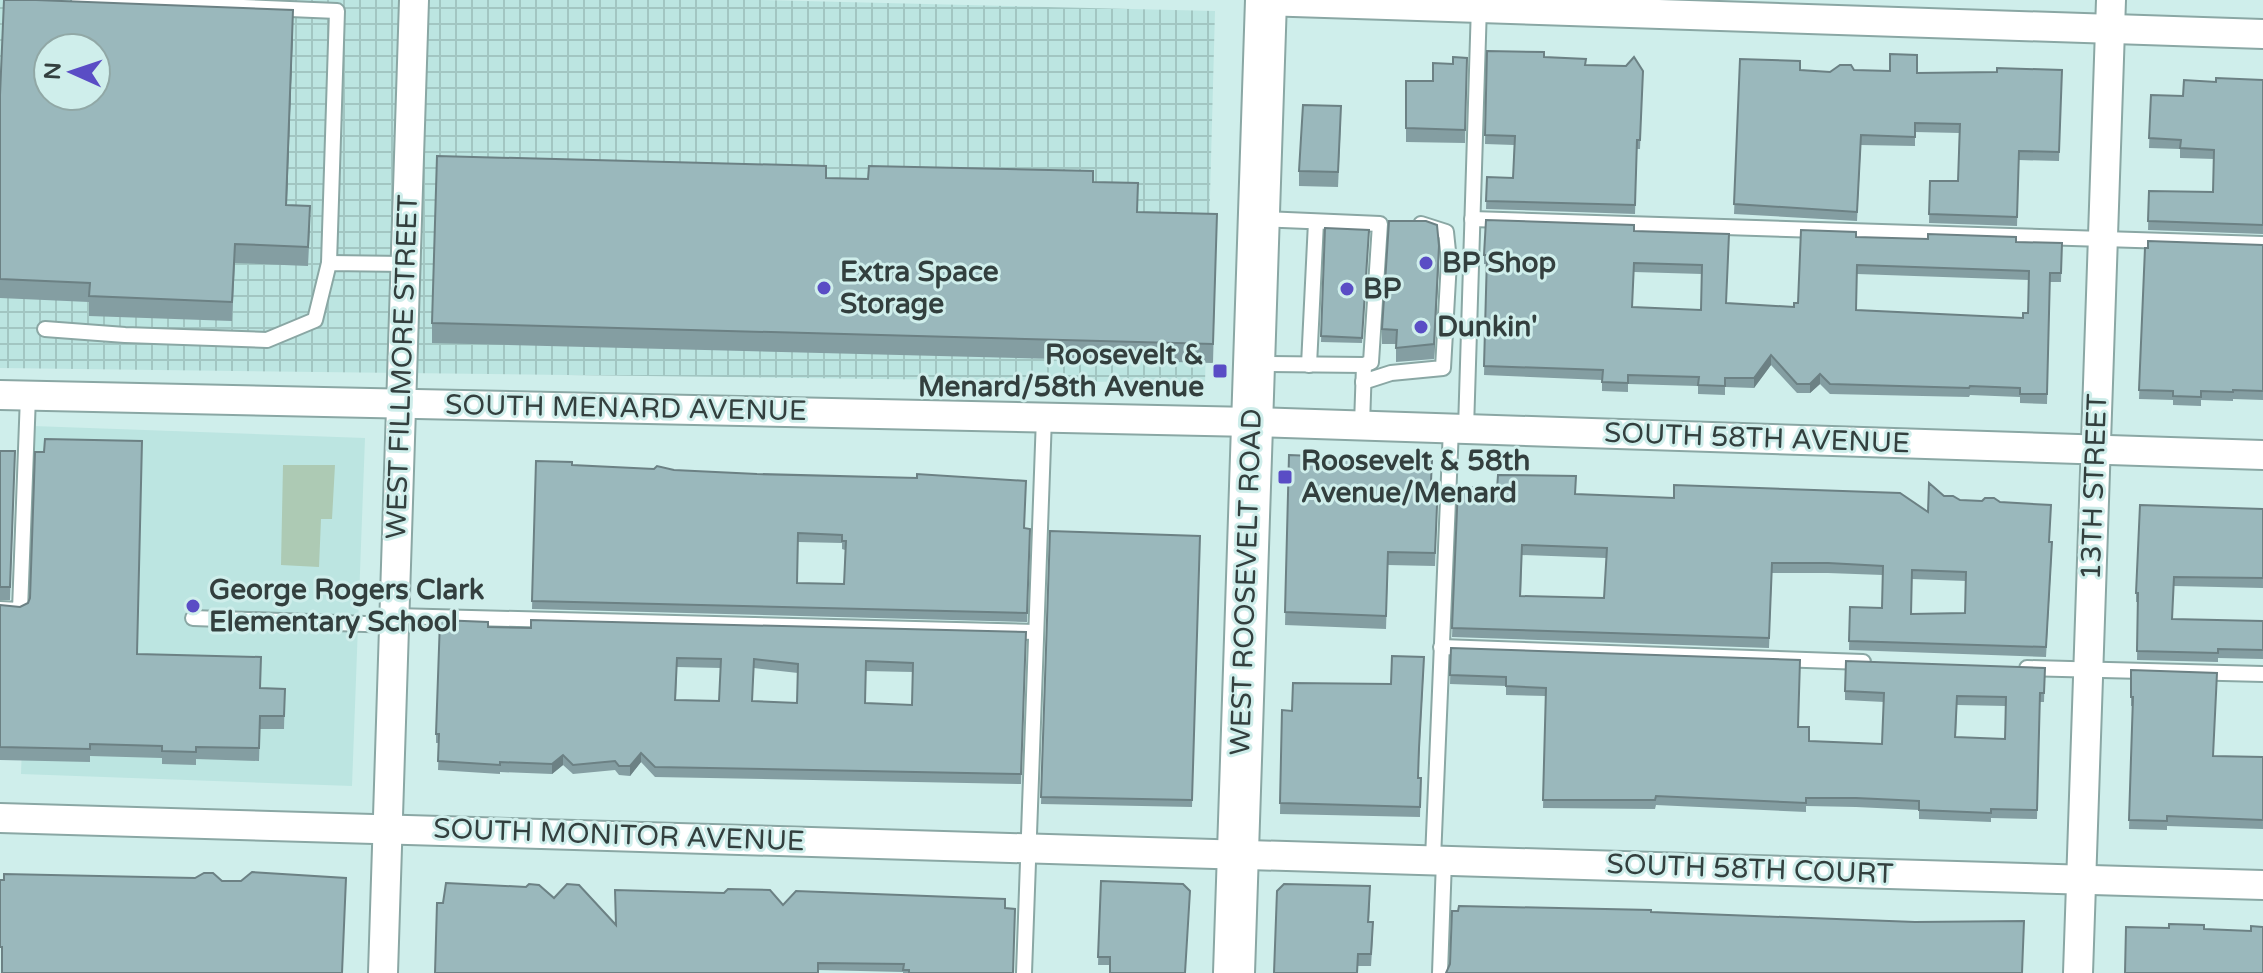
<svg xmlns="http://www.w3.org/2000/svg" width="2263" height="973" font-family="'Varela Round',sans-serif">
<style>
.built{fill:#bce5e1}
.industrial{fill:url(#industrial-grid);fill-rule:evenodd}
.park{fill:#adcab4}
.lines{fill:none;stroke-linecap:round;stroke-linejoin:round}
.lane-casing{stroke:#8aa7a4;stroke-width:18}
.street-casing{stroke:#8aa7a4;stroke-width:32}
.secondary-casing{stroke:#8aa7a4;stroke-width:44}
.lane{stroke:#fff;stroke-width:14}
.street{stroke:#fff;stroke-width:28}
.secondary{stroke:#fff;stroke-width:40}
.wall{fill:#849ea2;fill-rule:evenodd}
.shaded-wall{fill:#6c8184}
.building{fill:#9ab8bc;stroke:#6c8184;stroke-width:2;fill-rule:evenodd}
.poi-dot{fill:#5a4dc5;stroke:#cfeeeb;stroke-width:3}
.labels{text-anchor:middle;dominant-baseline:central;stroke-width:6;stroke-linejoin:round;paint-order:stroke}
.poi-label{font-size:28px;font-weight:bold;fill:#333f3e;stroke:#cfeeeb;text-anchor:start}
.street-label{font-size:28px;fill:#333f3e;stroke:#cfeeeb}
</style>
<defs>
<pattern id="industrial-grid" width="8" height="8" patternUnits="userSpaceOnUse" patternTransform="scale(2)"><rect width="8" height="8" fill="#bce5e1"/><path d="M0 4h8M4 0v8" fill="none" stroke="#a2c6c2"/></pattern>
</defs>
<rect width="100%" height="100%" fill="#cfeeeb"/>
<!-- built -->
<polygon class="built" points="33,426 365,438 352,786 21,774"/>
<!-- industrial -->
<path class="industrial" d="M0 0H762L1215 11 1205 383 0 368ZM48 48H96V96H48Z"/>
<!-- park -->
<polygon class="park" points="283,465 335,465 332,519 321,519 319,567 281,565"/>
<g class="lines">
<!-- lane casing -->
<g class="lane-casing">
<g id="lane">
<polyline points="79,0 337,11 329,263"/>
<polyline points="1261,219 1380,224 1371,362 1364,365 1362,425"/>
<polyline points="1472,219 2263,244"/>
<polyline points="45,329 125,335 267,340 315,320 329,263 405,264"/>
<polyline points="1258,364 1364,365"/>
<polyline points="1309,365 1316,222"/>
<polyline points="1363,382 1391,373 1443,368 1449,261 1446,232 1421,224"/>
<polyline points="1466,429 1479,5"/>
<polyline points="0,609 20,610 28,396"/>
<polyline points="394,616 1036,632"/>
<polyline points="193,618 394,625"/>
<polyline points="1441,647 1863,662"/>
<polyline points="2027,668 2263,674"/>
<polyline points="1433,859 1451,428"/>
<polyline points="1024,973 1044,417"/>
<polyline points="1440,973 1444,860"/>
</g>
</g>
<!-- street casing -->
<g class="street-casing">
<g id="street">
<polyline points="1266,1 2263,34"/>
<polyline points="0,395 1252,422 2263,455"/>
<polyline points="0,818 2263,885"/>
<polyline points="383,973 414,0"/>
<polyline points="2078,973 2111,0"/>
</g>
</g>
<!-- secondary casing -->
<g class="secondary-casing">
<polyline id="secondary" points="1234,973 1266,0"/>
</g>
<!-- lane -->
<use href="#lane" class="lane"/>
<!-- street -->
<use href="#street" class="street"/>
<!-- secondary -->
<use href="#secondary" class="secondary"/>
</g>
<!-- wall -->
<g class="wall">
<polygon points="293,29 287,205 310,225 308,266 235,263 232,321 89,316 89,302 0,298 0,95"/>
<polygon points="1487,51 1544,57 1585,65 1643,71 1640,149 1637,149 1635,214 1486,209 1487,177 1513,178 1514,145 1485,144"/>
<polygon points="1467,58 1465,143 1406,142 1406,81 1433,81 1453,64"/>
<polygon points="1740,59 1800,70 1830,72 1854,70 1917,73 1997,72 2062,70 2059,161 2019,160 2017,226 1929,223 1930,181 1958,181 1959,133 1915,132 1915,146 1861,145 1857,221 1734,214"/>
<polygon points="2263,80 2263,234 2148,230 2149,191 2213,192 2214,159 2180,158 2180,149 2149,148 2151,95 2183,96 2216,82"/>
<polygon points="1341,121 1338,187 1299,186 1299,171"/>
<polygon points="826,178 1093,182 1138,212 1217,214 1213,363 432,343 432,323"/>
<polygon points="1325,228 1369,230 1362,343 1321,342"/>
<path d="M1634 231 1729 234 1726 303 1794 307 1856 237 2062 243 2061 282H2050L2047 404 2020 403V397L1970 395 1969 397 1830 394 1820 384 1810 393H1797L1771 365 1754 388 1725 387V395L1698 394V386L1628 384V392L1602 391V380L1484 375 1487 264H1484V255ZM1634 272 1702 274 1701 310 1632 307ZM1857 274 2029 280 2028 313 2023 318 1856 310Z"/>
<polygon points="2263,245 2263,400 2233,399 2233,401 2201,400 2201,406 2173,405 2173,400 2139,399 2145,248"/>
<polygon points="1439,261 1434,359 1396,362 1396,344 1382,344 1382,329"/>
<polygon points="0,451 15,451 10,600 0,600"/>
<polygon points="1289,455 1438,482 1435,566 1388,565 1386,629 1285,625"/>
<path d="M536 461 1030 529 1027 622 532 609ZM798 542 842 543V549L845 550 844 584 797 583Z"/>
<path d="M1458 486 1575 494 1928 512 1944 496 1960 500 2050 542 2052 551 2046 657 1849 650 1850 607 1882 608 1883 575 1828 573H1772L1769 648 1452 637ZM1522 555 1606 558 1604 598 1521 596ZM1912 579 1966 581 1965 613 1911 614Z"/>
<polygon points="2263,509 2263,588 2174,586 2172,619 2263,621 2263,659 2218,658 2218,662 2137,660 2138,602 2136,602 2136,593"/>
<polygon points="1050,531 1200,536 1192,807 1041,804"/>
<polygon points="0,605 137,654 260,688 285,689 284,729 260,729 259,761 196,759 196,765 162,764 162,758 90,756 90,762 0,760"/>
<path d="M488 627 1026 632 1021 784 655 777 641 762 630 776 619 775 615 770 573 774 563 765 552 774 500 772V774L438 770 439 743H436V734ZM677 667 721 668 719 701 676 700ZM754 668 798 673 797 703 752 701ZM866 671 913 672 912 705 865 703Z"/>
<path d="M1451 648 1798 727 1809 741 1882 744 1884 702 1845 700V691L2045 668 2044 702H2040L2037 819 1991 818V822L1919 819V810L1856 807 1806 806V812L1656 805 1655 809 1543 808 1546 696 1506 695V686L1450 684ZM1957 705 2006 706 2005 739 1956 737Z"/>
<polygon points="1424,667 1419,758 1418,778 1421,778 1420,817 1280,814 1282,710 1292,711 1391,684"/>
<polygon points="2131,670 2214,756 2263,757 2263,829 2167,826 2167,830 2129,829 2133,706 2131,706"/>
<polygon points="1101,881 1190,891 1110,965 1098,965"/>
<polygon points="554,898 616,925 783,905 1005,908 1013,973 903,973 903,972 818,970 435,973"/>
<polygon points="1370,899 1369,922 1373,935 1371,966 1358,966 1274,973"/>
</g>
<!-- shaded-wall -->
<g class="shaded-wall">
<polygon points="293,10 293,29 286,224 286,205"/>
<polygon points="1439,246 1439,261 1434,359 1434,344"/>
<polygon points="1771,355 1771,365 1754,388 1754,378"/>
<polygon points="1820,374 1820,384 1810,393 1810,384"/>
<polygon points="641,753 641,762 630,776 630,766"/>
<polygon points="563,755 563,765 552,774 552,764"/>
</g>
<!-- building -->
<g class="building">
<path d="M4 0H36L293 10 286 205 310 206 308 247 235 244 232 302 89 296 90 283 0 279V95ZM48 48H96V96H48Z"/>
<polygon points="1487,51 1544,52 1544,57 1586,59 1585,65 1626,66 1634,57 1643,71 1640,140 1637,140 1635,205 1486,201 1487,177 1513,178 1515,136 1485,135"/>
<polygon points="1890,54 1917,55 1917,73 1997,72 1997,68 2062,70 2059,152 2019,151 2017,217 1929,214 1930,181 1958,181 1960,124 1915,123 1915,137 1861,135 1857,212 1734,204 1740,59 1800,61 1800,70 1830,72 1840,65 1851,65 1854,70 1890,71"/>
<polygon points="1453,57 1467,58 1465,130 1406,128 1406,81 1433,81 1433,63 1453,64"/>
<polygon points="2216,78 2263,80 2263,225 2148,221 2149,191 2213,192 2214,150 2180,148 2181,140 2149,138 2151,95 2183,96 2184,80 2216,82"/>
<polygon points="1303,105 1341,106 1338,172 1299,171"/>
<polygon points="437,156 826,166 826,178 868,179 869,166 1093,171 1093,182 1138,183 1137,212 1217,214 1213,344 432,323"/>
<path d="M1486 220 1634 225V231L1729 234 1726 303 1794 307V303H1798L1801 230 1856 232V237L1928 239V234L2016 237V242L2062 243 2061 273H2050L2047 394H2020V388L1970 386 1969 388 1830 384 1820 374 1810 384H1797L1771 355 1754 378H1725V386L1698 385 1699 377 1628 375V383L1602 382 1603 370 1484 366 1487 255H1484ZM1634 263 1702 265 1701 310 1632 307ZM1857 265 2029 271 2028 313H2023V318L1856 310Z"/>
<polygon points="1389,221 1426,221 1437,225 1439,246 1434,344 1396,348 1397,330 1382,329"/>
<polygon points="1325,228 1369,230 1362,338 1321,336"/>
<polygon points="2148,241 2263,245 2263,391 2233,390 2233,392 2201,391 2201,397 2173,396 2173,391 2139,390 2145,248 2148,248"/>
<polygon points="45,439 142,441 137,654 261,657 260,688 285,689 284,716 260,716 259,748 196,747 196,752 162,751 162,746 90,744 90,749 0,747 0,605 20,607 28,603 30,598 35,452 44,452"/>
<polygon points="0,451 15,451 10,587 0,587"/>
<polygon points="1289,455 1432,461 1431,481 1438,482 1435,553 1388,552 1386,616 1285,612"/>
<path d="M536 461 572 462V465L654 469 657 466 674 470 757 474 917 478V474L1026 481 1024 528 1030 529 1027 613 532 601ZM798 533 842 535V541H846L844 584 797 583Z"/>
<path d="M1498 475 1576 476 1575 494 1674 498V485L1900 493 1928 512 1929 483 1944 496H1953L1960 500 1982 501 1985 498H1994L2000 502 2051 505 2049 542H2052L2046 647 1849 641 1850 607 1882 608 1883 566 1828 563H1772L1769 638 1452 628 1458 486 1497 489ZM1522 545 1607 548 1604 598 1520 596ZM1912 570 1966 572 1965 613 1911 614Z"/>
<polygon points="2140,505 2263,509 2263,578 2174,577 2172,619 2263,621 2263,650 2218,649 2218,653 2137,651 2138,593 2136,593"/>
<polygon points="1050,531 1200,536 1192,800 1041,797"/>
<path d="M440 620 488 622V627L531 628V620L1026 632 1021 774 655 767 641 753 630 766H619L615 761 573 765 563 755 552 764 500 762V765L438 761 439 734H436ZM677 658 721 659 719 701 675 700ZM754 659 798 664 797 703 752 701ZM866 661 913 663 912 705 865 703Z"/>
<path d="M1451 648 1800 660 1798 727H1809V741L1882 744 1884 693 1845 691 1846 661 2045 668 2044 693H2040L2037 810 1991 809V813L1919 810V801L1856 798H1806V803L1656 796 1655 800H1543L1546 688 1506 686V677L1450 675ZM1957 696 2006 697 2005 739 1955 737Z"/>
<polygon points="1392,656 1424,657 1419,748 1418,778 1421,778 1420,807 1280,803 1282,710 1292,711 1293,683 1391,684"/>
<polygon points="2131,670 2217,673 2213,756 2263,757 2263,820 2167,816 2167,821 2129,820 2133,697 2131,697"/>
<polygon points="252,872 346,878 342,973 2,973 2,947 0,947 0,880 4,880 4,874 195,878 204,873 213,873 222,881 241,881"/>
<polygon points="1101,881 1183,884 1190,891 1185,973 1110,973 1110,957 1098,957"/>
<polygon points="446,883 526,887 529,884 539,885 554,898 567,884 579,885 616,925 615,890 724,893 728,889 770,890 783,905 796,891 1005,899 1005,908 1015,909 1013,973 909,973 909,970 903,970 904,964 818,963 818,973 435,973 437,903 443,903"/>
<polygon points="1284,884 1370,886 1368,922 1373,922 1371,954 1358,954 1357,973 1274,973 1277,891"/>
<polygon points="1459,906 1651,910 1651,912 1915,922 2024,921 2022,973 1446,973 1450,964 1452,911 1458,911"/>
<polygon points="2169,924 2204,925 2204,929 2251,931 2251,926 2263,927 2263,973 2125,973 2126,927 2169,928"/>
</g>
<!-- markers -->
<g class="poi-dot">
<circle cx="1426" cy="263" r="8"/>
<circle cx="824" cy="288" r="8"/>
<circle cx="1347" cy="289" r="8"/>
<circle cx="1421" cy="327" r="8"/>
<rect x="1212" y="363" width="16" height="16" rx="4"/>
<rect x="1277" y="469" width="16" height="16" rx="4"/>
<circle cx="193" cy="606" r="8"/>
</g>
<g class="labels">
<!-- poi labels -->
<g class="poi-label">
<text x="1442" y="263">BP Shop</text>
<text x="840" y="272">Extra Space<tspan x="840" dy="32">Storage</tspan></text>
<text x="1363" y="289">BP</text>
<text x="1437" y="327">Dunkin'</text>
<text x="1204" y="355" text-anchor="end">Roosevelt &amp;<tspan x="1204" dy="32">Menard/58th Avenue</tspan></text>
<text x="1301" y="461">Roosevelt &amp; 58th<tspan x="1301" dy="32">Avenue/Menard</tspan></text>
<text x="209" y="590">George Rogers Clark<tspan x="209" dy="32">Elementary School</tspan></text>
</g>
<!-- street labels -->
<g class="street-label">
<text transform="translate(402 367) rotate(-88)">WEST FILLMORE STREET</text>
<text transform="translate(626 408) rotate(1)">SOUTH MENARD AVENUE</text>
<text transform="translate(1757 438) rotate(2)">SOUTH 58TH AVENUE</text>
<text transform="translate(2094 487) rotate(-88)">13TH STREET</text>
<text transform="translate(1246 582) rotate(-88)">WEST ROOSEVELT ROAD</text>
<text transform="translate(619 835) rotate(2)">SOUTH MONITOR AVENUE</text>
<text transform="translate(1750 869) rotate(2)">SOUTH 58TH COURT</text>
</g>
</g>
<!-- north arrow -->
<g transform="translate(72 72) rotate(273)"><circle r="38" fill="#cfeeeb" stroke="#91a8a6" stroke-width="2"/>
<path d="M0-6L14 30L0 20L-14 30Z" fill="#5a4dc5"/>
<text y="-12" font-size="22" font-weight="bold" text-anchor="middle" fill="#333f3e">N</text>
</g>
</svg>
